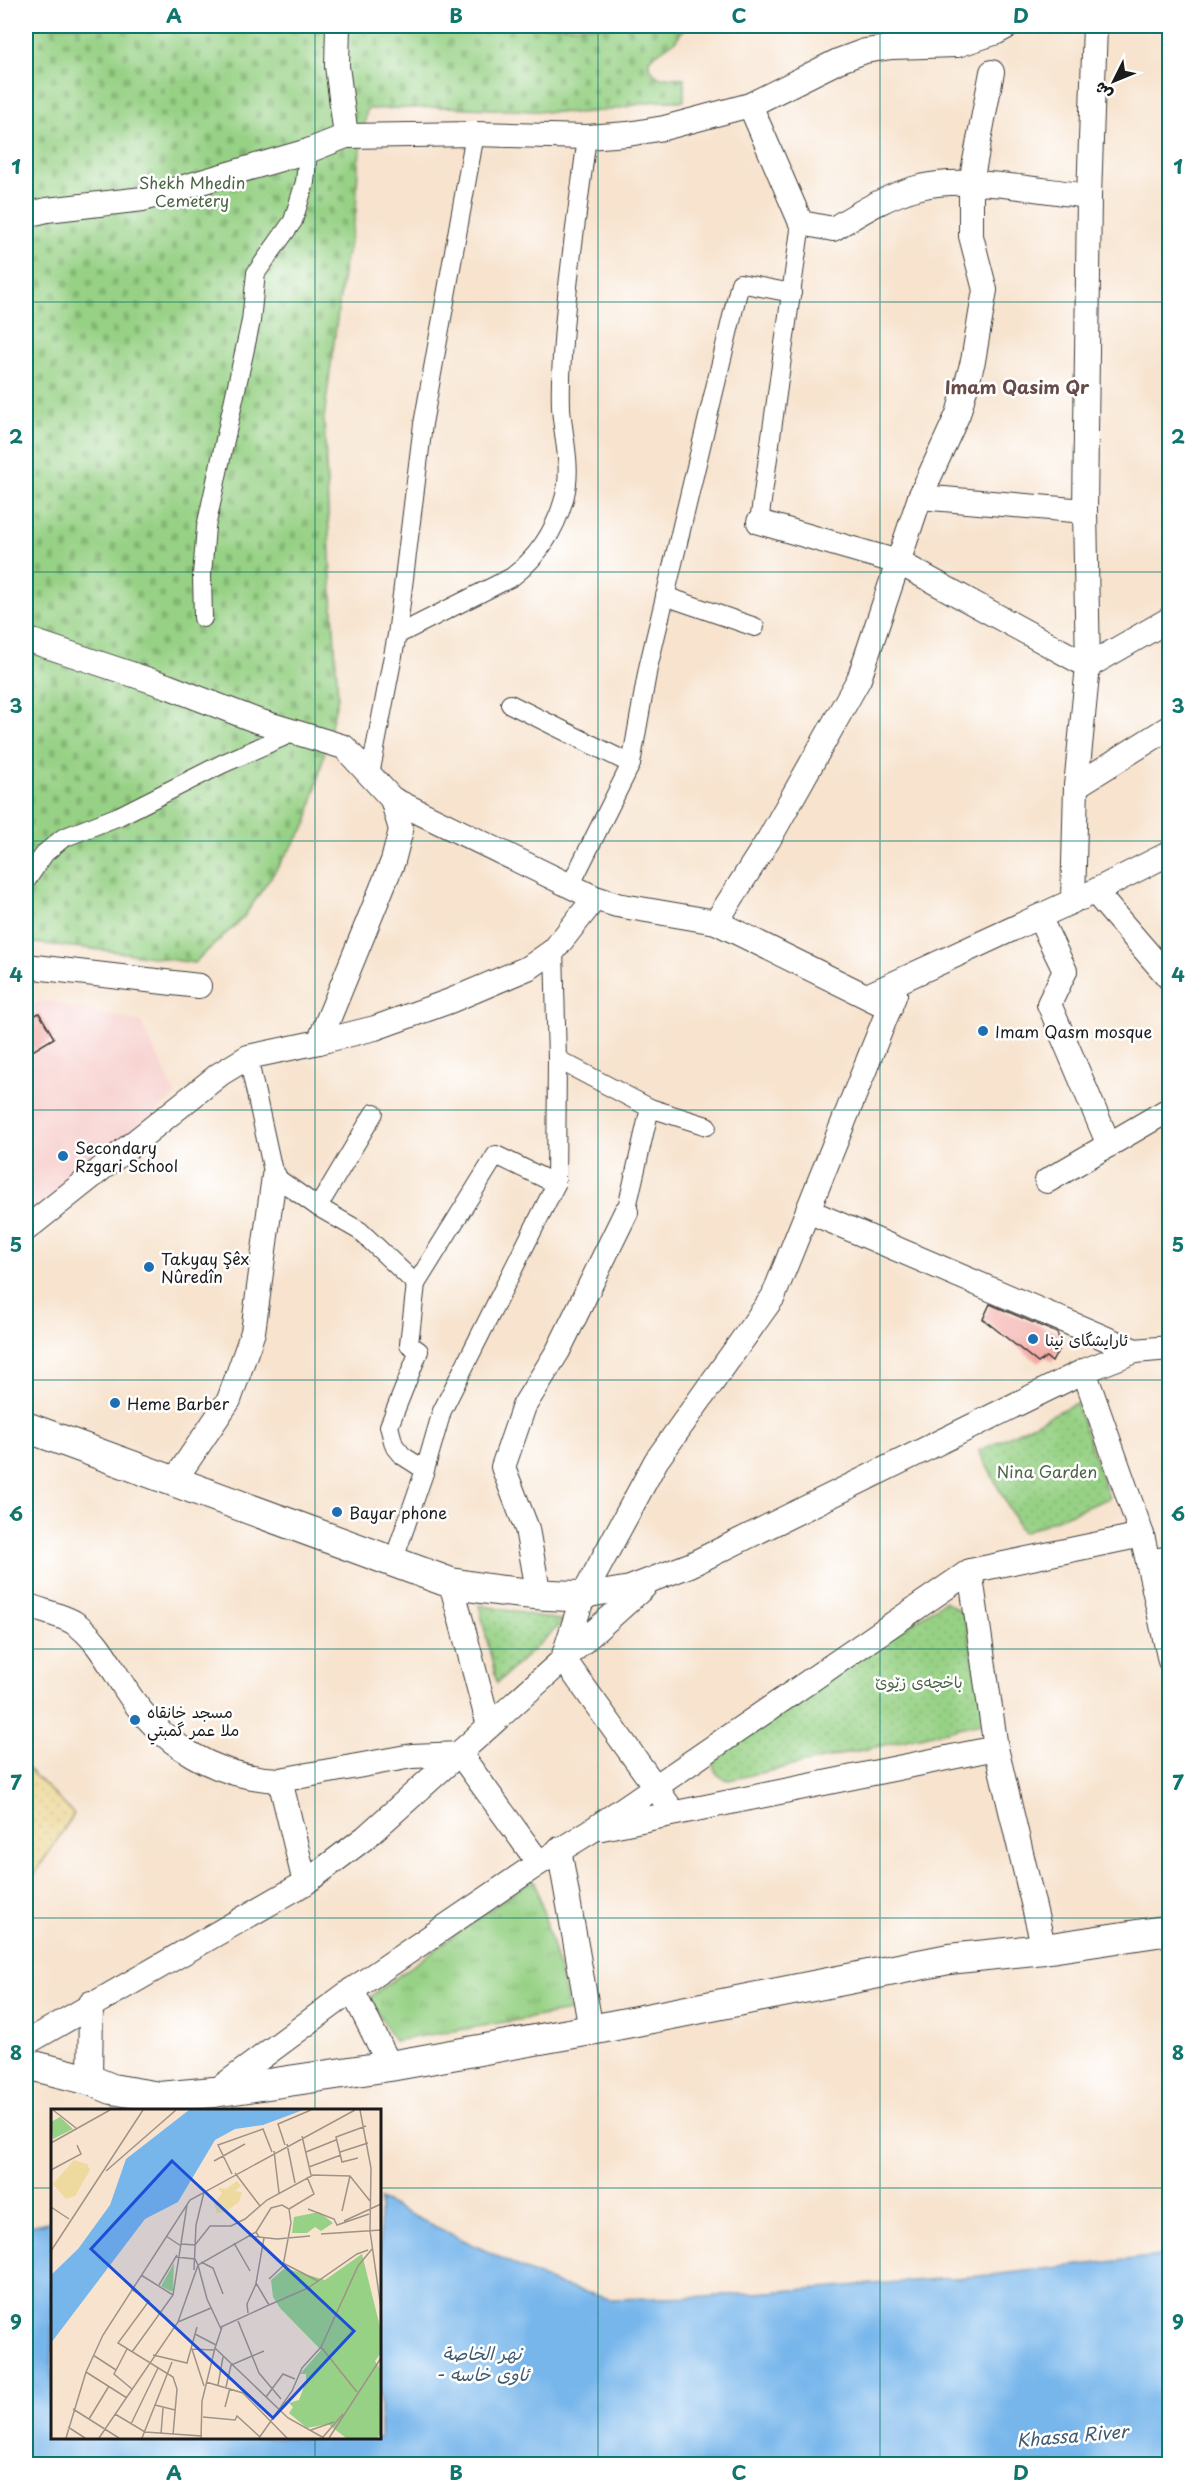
<svg xmlns="http://www.w3.org/2000/svg" width="1195" height="2490" font-family="'Playpen Sans','Playpen Sans Arabic',sans-serif">
<style>
.built{fill:#f7d0ce}
.grass{fill:url(#grass-tufts);stroke:#5a7650;stroke-width:1.5}
.sand{fill:url(#sand-dots);stroke:#857b5d;stroke-width:1.5}
.cemetery{fill:url(#cemetery-stones);stroke:#5a7650;stroke-width:1.5}
.garden{fill:url(#garden-dots);stroke:#5a7650;stroke-width:1.5}
.water{fill:#77b6eb;stroke:#4a6984;stroke-width:1.5}
.building{fill:#f2a19b}
.lines{fill:none;stroke-linecap:round;stroke-linejoin:round}
.pedestrian-casing{stroke:#3d3a37;stroke-width:20}
.minor-casing{stroke:#3d3a37;stroke-width:26}
.tertiary-casing{stroke:#3d3a37;stroke-width:32}
.pedestrian{stroke:#fff;stroke-width:18}
.minor{stroke:#fff;stroke-width:24}
.tertiary{stroke:#fff;stroke-width:30}
.grid{fill:none;stroke:#0f766e;stroke-width:1.5;stroke-opacity:0.55}
.poi-dot{fill:#1f6fb2;stroke:#fff;stroke-width:2}
.labels{text-anchor:middle;dominant-baseline:central;stroke-width:5;stroke-linejoin:round;paint-order:stroke}
.park-label{font-size:16px;fill:#4d6446;stroke:#fff}
.poi-label{font-size:16px;fill:#1c1c1c;stroke:#fff;text-anchor:start}
.neighbourhood-label{font-size:18px;font-weight:bold;fill:#674b48;stroke:#fff}
.water-label{font-size:18px;font-style:italic;fill:#405a6f;stroke:#fff}
.inset-road{fill:none;stroke:#9f9387;stroke-width:1.5}
.view{fill:#1d4ed8;fill-opacity:0.15;stroke:#1d4ed8;stroke-width:3}
.inset-edge{fill:none;stroke:#1c1c1c;stroke-width:3}
.neatline{fill:none;stroke:#0f766e;stroke-width:2}
.grid-label{font-size:20px;text-anchor:middle;font-weight:bold;fill:#0f766e}
</style>
<defs>
<pattern id="grass-tufts" width="24" height="20" patternUnits="userSpaceOnUse" patternTransform="scale(1.5)"><rect width="24" height="20" fill="#97d185"/><path d="M3 7l-1-3M5 7V3M7 7l1-3M15 17l-1-3M17 17v-4M19 17l1-3" fill="none" stroke="#82b372"/></pattern>
<pattern id="sand-dots" width="8" height="8" patternUnits="userSpaceOnUse" patternTransform="scale(1.5)"><rect width="8" height="8" fill="#eeda9e"/><path d="M2 2h.1M6 6h.1" fill="none" stroke="#ccba88" stroke-width="1.8" stroke-linecap="round"/></pattern>
<pattern id="cemetery-stones" width="16" height="16" patternUnits="userSpaceOnUse" patternTransform="scale(1.5)"><rect width="16" height="16" fill="#97d185"/><path d="M2 7V4a2 2 0 0 1 4 0v3zM10 15v-3a2 2 0 0 1 4 0v3z" fill="#82b372"/></pattern>
<pattern id="garden-dots" width="8" height="8" patternUnits="userSpaceOnUse" patternTransform="scale(1.5)"><rect width="8" height="8" fill="#97d185"/><path d="M2 2h.1M6 6h.1" fill="none" stroke="#82b372" stroke-width="1.8" stroke-linecap="round"/></pattern>
</defs>
<rect width="100%" height="100%" fill="#fff"/>
<filter id="ink" filterUnits="userSpaceOnUse"><feTurbulence type="fractalNoise" baseFrequency=".0167" numOctaves="2"/><feDisplacementMap in="SourceGraphic" scale="12" xChannelSelector="R" yChannelSelector="G"/><feConvolveMatrix kernelMatrix="1 2 1 2 8 2 1 2 1" color-interpolation-filters="sRGB"/></filter>
<filter id="wash" filterUnits="userSpaceOnUse"><feTurbulence type="fractalNoise" baseFrequency=".008" numOctaves="4" result="noise"/><feDisplacementMap in="SourceGraphic" scale="24" xChannelSelector="R" yChannelSelector="G"/><feGaussianBlur stdDeviation="1.35" result="paint"/><feColorMatrix in="noise" values="0 0 0 0 0 0 0 0 0 0 0 0 0 0 0 0 0 1.4 0 .05"/><feComposite in="paint" operator="in"/></filter>
<g filter="url(#wash)">
<rect width="100%" height="100%" fill="#f7e3ce"/>
<!-- built -->
<polygon class="built" points="45,1001 141,1022 176,1095 26,1216 26,1007"/>
<!-- grass -->
<polygon class="grass" points="531,1880 535,1881 570,2011 394,2041 370,1998 371,1996"/>
<!-- sand -->
<polygon class="sand" points="26,1767 74,1814 26,1887"/>
<!-- cemetery -->
<polygon class="cemetery" points="26,26 686,26 675,41 649,59 649,67 658,77 684,78 684,101 655,101 610,110 577,113 447,107 367,109 358,165 356,212 343,273 324,418 331,578 338,697 307,824 243,918 194,963 111,951 26,942"/>
<!-- garden -->
<g class="garden">
<polygon points="1076,1403 1109,1498 1022,1533 979,1451"/>
<path d="M945 1601 962 1613 966 1621 986 1722 729 1780C716 1777 711 1768 714 1755Z"/>
<polygon points="479,1605 564,1621 497,1683"/>
</g>
<!-- water -->
<polygon class="water" points="380,2200 553,2283 610,2299 704,2297 991,2275 1169,2255 1169,2464 26,2464 26,2227 52,2221 52,2438 380,2438"/>
<g id="blocks">
<!-- building -->
<g class="building">
<polygon points="39,1013 54,1038 26,1055 26,1020"/>
<polygon points="990,1304 1057,1333 1061,1345 1052,1362 1046,1357 1038,1363 983,1319"/>
</g>
</g>
</g>
<g filter="url(#ink)">
<use href="#blocks" fill-opacity="0" stroke="#3d3a37" stroke-width="1.5"/>
<g class="lines">
<!-- pedestrian casing -->
<g class="pedestrian-casing">
<g id="pedestrian">
<polyline points="759,522 801,223"/>
<polyline points="665,596 755,627"/>
<polyline points="203,618 202,575 206,527 251,321 256,273 293,221 305,182 308,151"/>
<polyline points="397,635 423,424 475,134"/>
<polyline points="510,704 631,764"/>
<path d="M370 775 397 635 512 577C538 557 555 531 564 499 572 471 565 446 562 418 560 405 561 391 561 377 564 297 577 217 587 137"/>
<polyline points="26,881 45,853 63,838 119,816 222,764 294,732"/>
<polyline points="570,886 631,764 648,668 740,283 792,293"/>
<polyline points="554,950 557,1059 556,1184"/>
<polyline points="248,1057 274,1176 318,1207 360,1231 416,1284"/>
<polyline points="557,1059 650,1108 626,1212"/>
<polyline points="650,1108 707,1126"/>
<polyline points="318,1207 374,1113"/>
<polyline points="393,1562 425,1470 442,1411 556,1184 496,1155 416,1284 409,1344 419,1351 389,1426 394,1445 403,1456 425,1470"/>
</g>
</g>
<!-- minor casing -->
<g class="minor-casing">
<g id="minor">
<polyline points="338,26 337,66 346,136"/>
<path d="M750 105 801 223 833 229C861 212 888 195 920 187 965 175 1041 191 1089 196"/>
<polyline points="26,215 47,210 143,199 308,151 346,136 475,134 587,137 628,134 664,128 750,105 838,61 865,51 892,47 957,45 997,32 1008,26"/>
<polyline points="920,497 1085,511"/>
<polyline points="759,522 898,562 1088,666 1170,619"/>
<polyline points="26,639 167,686 255,720 344,747 392,799"/>
<polyline points="1076,786 1170,727"/>
<polyline points="1095,892 1170,979"/>
<polyline points="1081,898 1170,853"/>
<polyline points="1039,917 1065,971 1049,1004 1109,1145"/>
<polyline points="716,922 769,839 859,679 920,497 958,414 973,361 985,290 971,236 971,182 992,72"/>
<polyline points="26,966 199,986"/>
<polyline points="867,996 1073,901 1076,786 1088,666 1085,511 1089,196 1095,26"/>
<polyline points="319,1042 375,1028 450,1001 530,967 554,950 595,898"/>
<polyline points="1047,1181 1170,1109"/>
<polyline points="808,1211 1135,1351"/>
<polyline points="26,1229 220,1074 248,1057 319,1042 393,861 401,830 392,799 595,898 617,905 716,922 890,1008"/>
<polyline points="1084,1371 1142,1535"/>
<polyline points="174,1481 229,1400 253,1332 274,1176"/>
<polyline points="1148,1562 1170,1661"/>
<polyline points="970,1571 996,1748 1044,1949"/>
<polyline points="451,1583 489,1726"/>
<polyline points="539,1596 527,1529 503,1467 524,1406 558,1351 626,1212"/>
<polyline points="583,1596 656,1461 773,1297 895,994"/>
<path d="M26 1605C41 1611 58 1614 73 1622 97 1637 111 1667 126 1690 160 1744 216 1778 280 1780L412 1756 460 1754 539 1863"/>
<polyline points="280,1780 305,1883"/>
<polyline points="674,1813 563,1658 583,1596 630,1588 690,1565 1084,1371 1135,1351 1170,1348"/>
<polyline points="602,1828 996,1748"/>
<polyline points="559,1849 591,2030"/>
<polyline points="352,1990 390,2066"/>
<polyline points="26,2043 305,1883 366,1837 644,1587"/>
<polyline points="90,2080 91,2003"/>
<polyline points="216,2091 352,1990 539,1863 591,1831 970,1571 1142,1535 1148,1562 1170,1558"/>
</g>
</g>
<!-- tertiary casing -->
<g class="tertiary-casing">
<g id="tertiary">
<path d="M26 1427 451 1583C495 1591 538 1596 583 1596"/>
<polyline points="26,2064 90,2080 112,2089 159,2097 214,2092 390,2066 591,2030 949,1959 1044,1949 1170,1930"/>
</g>
</g>
<!-- pedestrian -->
<use href="#pedestrian" class="pedestrian"/>
<!-- minor -->
<use href="#minor" class="minor"/>
<!-- tertiary -->
<use href="#tertiary" class="tertiary"/>
</g>
</g>
<!-- grid -->
<path class="grid" d="M315 26V2110M598 26V2464M880 26V2464M26 302H1170M26 572H1170M26 841H1170M26 1110H1170M26 1380H1170M26 1649H1170M26 1918H1170M26 2188H52M380 2188H1170M315 2438V2464"/>
<!-- markers -->
<g class="poi-dot">
<circle cx="983" cy="1031" r="6"/>
<circle cx="63" cy="1156" r="6"/>
<circle cx="149" cy="1267" r="6"/>
<circle cx="1033" cy="1339" r="6"/>
<circle cx="115" cy="1403" r="6"/>
<circle cx="337" cy="1512" r="6"/>
<circle cx="135" cy="1720" r="6"/>
</g>
<g class="labels">
<!-- park labels -->
<g class="park-label">
<text x="192" y="182">Shekh Mhedin<tspan x="192" dy="18">Cemetery</tspan></text>
<text x="1047" y="1471">Nina Garden</text>
<text x="919" y="1681">باخچەی زێوێ</text>
</g>
<!-- poi labels -->
<g class="poi-label">
<text x="995" y="1031">Imam Qasm mosque</text>
<text x="75" y="1147">Secondary<tspan x="75" dy="18">Rzgari School</tspan></text>
<text x="161" y="1258">Takyay Şêx<tspan x="161" dy="18">Nûredîn</tspan></text>
<text x="1045" y="1339">ئارایشگای نینا</text>
<text x="127" y="1403">Heme Barber</text>
<text x="349" y="1512">Bayar phone</text>
<text x="147" y="1711">مسجد خانقاه<tspan x="147" dy="18">ملا عمر گمبتي</tspan></text>
</g>
<!-- neighbourhood labels -->
<g class="neighbourhood-label">
<text x="1017" y="386">Imam Qasim Qr</text>
</g>
<!-- water labels -->
<g class="water-label">
<text x="482" y="2352">نهر الخاصة<tspan x="482" dy="21">- ئاوی خاسە</tspan></text>
<text transform="translate(1072 2435) rotate(-5)">Khassa River</text>
</g>
</g>
<!-- overview -->
<g transform="translate(51 2109)">
<rect width="330" height="330" fill="#f7e3ce"/>
<path d="M268 103 282 114 270 122 264 118 256 124H241L243 108Z" fill="#97d185"/>
<path d="M23 51 36 55 39 61 24 87 15 90 2 75ZM186 72 190 77 184 82 191 83 188 93 175 103 166 104 163 95 171 84 167 79 175 80Z" fill="#eeda9e"/>
<path d="M311 145 330 222V244L324 252 330 261V324L326 329H295L277 315 256 319 238 304 242 298 238 294 248 291 255 272V265H249L270 241 229 199 222 188 220 171 234 159 274 171Z" fill="#97d185"/>
<path d="M9 8 22 20 2 30 0 13ZM123 154 122 182H119L110 177Z" fill="#97d185"/>
<path d="M138 1H252L212 16 184 20 164 31 127 93 94 110 0 234V166L27 140 59 96 75 50Z" fill="#77b6eb"/>
<path class="inset-road" d="M2 1 25 19M309 1 320 59 319 122 330 199M251 27 260 66M0 34 59 1M236 35 244 74M234 36 227 15 260 1M223 42 228 84M255 43 285 31M289 43 317 34M307 49 291 53 285 28 315 17M163 52 194 35M258 58 290 46M0 61 30 45 26 36M55 62 125 1M184 64 209 97M181 65 167 36 212 20 221 43M0 98 18 110M238 100 263 85 256 68M257 100 283 110 286 116 318 105M291 102 299 67M293 112 330 95M270 125 330 121M115 127 130 137M197 127 226 130 259 127M208 128 205 123 220 99 231 96 238 100 240 114 232 157M183 134 199 162M130 135 144 136 159 117H180L194 110 216 91 262 66 299 67 319 92M0 142 92 1M150 153 162 159 172 185M232 154 267 172M143 161 145 116 153 83M90 166 122 186M218 170 233 156M108 176 126 146M80 180 98 192 67 234 122 268 126 280 122 326M218 196 257 179 306 145 317 141M197 204 196 195 205 175M187 212 208 264 230 290M127 213 160 199M170 218 218 196 205 174 213 129M171 218 164 239 237 309 273 329M170 220 156 190 147 156 205 123M144 225 165 236M270 238 306 283M76 240 63 265 81 280M81 243 122 186 136 96M42 246 65 261M102 246 136 254 146 218M35 263 76 289M155 273 192 284 236 329M167 276 172 248M153 277 141 240 163 241M175 278 180 256 213 242M215 288 232 265 244 270M104 296 124 301M174 298 179 279M22 300 68 329M64 305 94 323 151 327M152 308 184 311 186 307 209 328M38 310 58 277M80 315 107 259M17 318 34 329M260 321 283 313M110 325 112 299M272 328 292 305M15 329 35 263 52 226 139 91 304 1M48 329 127 213 147 156 144 150 125 148M91 329 121 253M150 329 151 292 164 239M208 329 241 282 251 259 270 238 307 157 321 140M278 329 330 249"/>
<path class="view" d="M121 52 303 222 222 309 40 140Z"/>
<rect width="330" height="330" class="inset-edge"/>
</g>
<!-- margin -->
<rect width="1195" height="2490" fill="none" stroke="#fff" stroke-width="66"/>
<!-- north arrow -->
<g transform="translate(1114 81) rotate(227)" stroke="#ffffff" stroke-width="4.5" paint-order="stroke">
<path d="M0-4.5L10 22L0 15L-10 22Z" fill="#1c1c1c"/>
<text y="-9" font-size="16" font-weight="bold" text-anchor="middle" fill="#1c1c1c">ش</text>
</g>
<rect x="33" y="33" width="1129" height="2424" class="neatline"/>
<g class="grid-label">
<text x="174" y="23">A</text>
<text x="456" y="23">B</text>
<text x="739" y="23">C</text>
<text x="1021" y="23">D</text>
<text x="16" y="174">1</text>
<text x="1178" y="174">1</text>
<text x="16" y="444">2</text>
<text x="1178" y="444">2</text>
<text x="16" y="713">3</text>
<text x="1178" y="713">3</text>
<text x="16" y="982">4</text>
<text x="1178" y="982">4</text>
<text x="16" y="1252">5</text>
<text x="1178" y="1252">5</text>
<text x="16" y="1521">6</text>
<text x="1178" y="1521">6</text>
<text x="16" y="1790">7</text>
<text x="1178" y="1790">7</text>
<text x="16" y="2060">8</text>
<text x="1178" y="2060">8</text>
<text x="16" y="2329">9</text>
<text x="1178" y="2329">9</text>
<text x="174" y="2480">A</text>
<text x="456" y="2480">B</text>
<text x="739" y="2480">C</text>
<text x="1021" y="2480">D</text>
</g>
</svg>
